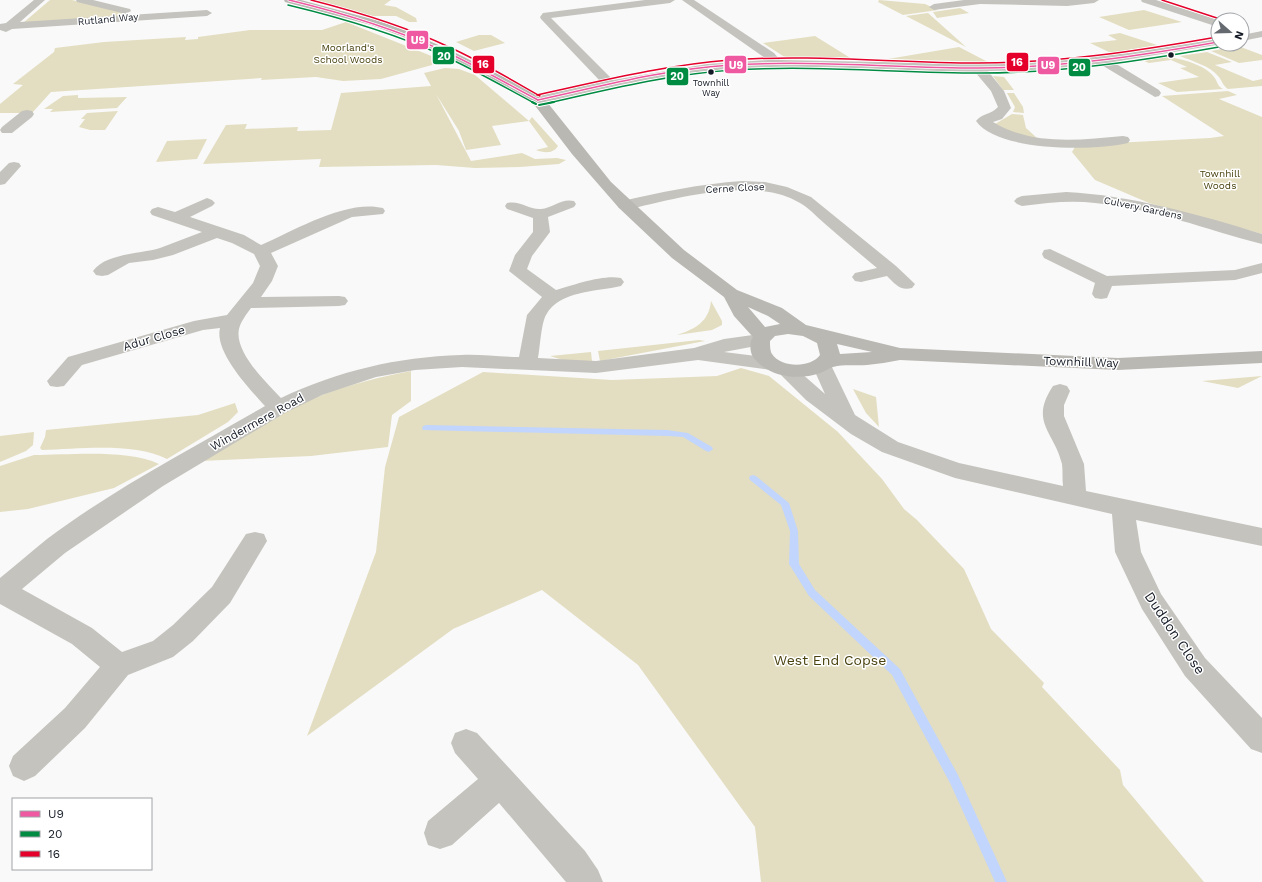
<svg xmlns="http://www.w3.org/2000/svg" width="1262" height="882" font-family="'Work Sans',sans-serif">
<style>
.green{fill:#e3dec1}
.lines{fill:none;stroke-linecap:round;stroke-linejoin:round}
.stream{fill:#c2d5fc;fill-rule:evenodd}
.street{fill:#c4c3be;fill-rule:evenodd}
.secondary{fill:#bab8b3;fill-rule:evenodd}
.bus-1-casing{stroke:#fff;stroke-width:3}
.bus-2-far1-casing{stroke:#fff;stroke-width:3}
.bus-2-casing{stroke:#fff;stroke-width:4}
.bus-3-casing{stroke:#fff;stroke-width:3}
.bus-1{stroke:#ef59a1;stroke-width:1.5}
.bus-2-far1{stroke:#008b43;stroke-width:1.5}
.bus-2{stroke:#008b43;stroke-width:2}
.bus-3{stroke:#e4002b;stroke-width:1.5}
.bus-dot{fill:#151b26;stroke:#fff;stroke-width:1.5}
.labels{text-anchor:middle;dominant-baseline:central;stroke-width:3;stroke-linejoin:round;paint-order:stroke}
.far-bus-label{font-size:9px;fill:#151b26;stroke:#fff}
.far-street-label{font-size:10px;fill:#151b26;stroke:#fff}
.far-park-label{font-size:10px;fill:#49410e;stroke:#fff}
.street-label{font-size:12px;fill:#151b26;stroke:#fff}
.near-street-label{font-size:14px;fill:#151b26;stroke:#fff}
.near-park-label{font-size:14px;fill:#49410e;stroke:#fff}
.line-badge{stroke:#fff;stroke-width:1.5}
.badge-label{font-size:11px;text-anchor:middle;font-weight:bold;fill:#fff}
</style>
<rect width="100%" height="100%" fill="#f9f9f9"/>
<!-- green -->
<g class="green">
<polygon points="50,0 72,0 133,15 23,23"/>
<polygon points="300,0 391,0 384,5 396,7 416,18 417,22 409,22 396,16 373,16 308,0"/>
<polygon points="879,0 925,4 938,10 903,15 878,2"/>
<polygon points="960,8 969,13 937,18 933,12"/>
<polygon points="1144,10 1182,22 1129,30 1099,17"/>
<polygon points="928,13 966,47 906,16"/>
<polygon points="346,22 434,57 432,65 381,79 343,81 316,77 261,80 262,78 51,92 32,113 0,113 0,104 23,85 13,84 54,52 55,48 104,42 186,37 185,40 198,39 198,37 250,30 322,30"/>
<polygon points="1120,33 1157,45 1111,53 1090,43 1117,40 1108,35"/>
<polygon points="479,35 491,35 505,43 474,51 456,42"/>
<polygon points="815,36 852,59 790,58 783,56 763,43"/>
<polygon points="1238,46 1262,55 1262,60 1239,63 1211,51"/>
<polygon points="959,47 988,62 888,59"/>
<path d="M1207 52 1232 62 1215 65 1253 81 1262 79V86L1228 89C1222 85 1222 80 1218 76 1210 66 1192 61 1180 56Z"/>
<path d="M1164 57C1178 57 1206 65 1214 77 1218 82 1217 86 1223 89L1177 92 1158 83 1199 77 1180 68 1187 67 1171 60 1149 63 1144 61Z"/>
<path d="M445 68 459 69 475 75 529 121 532 117 558 146C553 154 544 153 536 150L548 147 529 121 492 126 501 145 466 150 459 131 436 94 471 161 522 153 535 159 557 158 566 160 559 164 520 167 475 168 436 165 319 167 321 159 203 164 226 125 247 124 245 129 298 127 297 131 331 130 341 93 431 86 424 73Z"/>
<polygon points="993,76 1004,77 1014,90 1003,90"/>
<polygon points="1228,91 1237,95 1219,99 1262,117 1262,234 1149,203 1095,180 1072,152 1076,145 1210,138 1224,136 1162,96"/>
<polygon points="1007,93 1014,93 1023,107 1024,113 1013,112 1015,107"/>
<polygon points="78,95 78,98 127,97 117,108 50,112 53,109 44,109 63,96"/>
<polygon points="118,111 105,130 90,130 79,127 85,119 81,119 87,113"/>
<polygon points="1012,114 1023,115 1026,128 1037,138 1020,137 995,124"/>
<polygon points="207,139 197,159 156,162 167,141"/>
<path d="M711 301 722 321V325L712 330 677 335C695 329 709 322 711 301Z"/>
<polygon points="699,340 705,341 600,361 598,351"/>
<polygon points="591,352 592,361 566,361 550,356"/>
<polygon points="741,368 769,376 838,432 882,479 904,509 917,520 964,569 991,629 1044,683 1042,687 1120,770 1123,785 1204,882 761,882 755,827 638,665 542,590 453,629 307,736 376,552 385,467 399,417 483,372 612,380 717,376"/>
<path d="M411 371V401L392 415 388 447 311 456 201 461C241 438 280 411 322 395 351 384 380 377 411 371Z"/>
<polygon points="1262,376 1238,388 1202,381"/>
<polygon points="853,389 876,397 879,427 866,413"/>
<path d="M235 403 238 412 228 422 167 459C134 442 79 449 42 450L40 448 45 437 46 430 198 415Z"/>
<polygon points="34,432 33,445 26,451 0,462 0,436"/>
<path d="M34 455C70 455 127 449 159 464L114 488 28 509 0 512V466Z"/>
</g>
<g class="lines">
<!-- stream -->
<g class="stream">
<polygon points="426,425 667,430 688,433 712,447 713,449 709,452 706,451 683,437 667,436 423,430 422,428 423,426"/>
<polygon points="753,475 756,476 789,503 798,531 799,564 815,590 900,669 958,775 1007,882 995,882 950,783 892,675 809,596 789,564 790,531 781,505 750,480 749,478 750,476"/>
</g>
<!-- street -->
<g class="street">
<polygon points="34,0 45,0 20,22 207,10 212,13 207,16 12,29 6,32 0,30 0,24 6,23"/>
<polygon points="76,0 93,0 130,9 131,11 126,14 77,2"/>
<path d="M645 0H675L670 3 551 18 613 80 707 64 768 60 682 0H694L774 53 780 60 979 64 1039 62 1129 53 1218 39V44H1222L1113 62 1159 90 1161 93 1159 96 1155 97 1100 64 1039 70 988 71 1004 91 1011 108 1002 119 993 122C1033 146 1079 140 1123 136L1128 137 1130 140 1128 143C1094 151 998 152 976 121 981 114 992 114 998 107L991 91 975 72C893 71 811 63 730 69 664 73 602 89 538 104L533 103 532 100 533 97 601 82 541 19 540 17 543 13Z"/>
<polygon points="964,0 1099,0 1094,3 1067,6 980,4 934,10 929,7 934,4"/>
<polygon points="1141,0 1156,0 1218,20 1218,27 1142,2"/>
<polygon points="1262,31 1262,37 1242,41 1242,35"/>
<polygon points="27,110 32,111 34,114 32,117 12,133 2,133 0,130 2,127 22,111"/>
<polygon points="14,162 19,163 21,166 5,184 0,185 0,172 9,163"/>
<path d="M742 181 765 182 787 187 811 197 896 266 915 284 912 288C900 291 895 284 887 276L861 282 855 281 852 277 855 273 877 268C859 253 841 238 824 223 816 216 809 208 800 203 755 175 674 199 625 210L619 208 617 205 619 202C660 192 700 184 742 181Z"/>
<path d="M1066 192C1130 195 1201 215 1262 234V244C1207 230 1152 208 1095 203 1071 200 1046 203 1022 206L1017 204 1014 201 1017 198 1022 196Z"/>
<path d="M207 198 212 200 215 203 212 206 190 217 244 235 261 245C295 230 347 199 383 208L385 211 383 214 352 217 271 253 278 266 272 281 261 297 339 296 345 297 348 301 345 305 339 306 251 308C246 315 241 321 239 329 234 352 267 383 281 398 338 371 397 357 461 355 480 354 499 357 519 357L527 315 542 297 509 271 515 255 533 232V218L507 209 505 206 507 203C520 200 529 210 541 209 553 208 561 198 574 201L576 204 574 207 548 217 550 232 532 256 527 269 556 290C573 285 604 274 621 278L624 282 621 286C596 292 560 290 546 315 541 324 540 348 538 358L596 361 694 348 724 339 760 334 767 336 770 340 767 344 724 352 771 358 778 360 781 364 792 365 825 394 812 365 815 361 822 359 829 361 855 415 898 442 959 463 1063 486C1062 479 1063 471 1062 464 1054 431 1029 422 1053 386L1060 384 1067 386 1070 391 1064 405V416L1084 464 1086 491 1262 528V546L1136 520 1141 552 1161 594 1205 658 1262 718V753L1251 749 1185 676 1142 609 1115 552 1112 514 955 478 882 452 851 434 806 400 775 369 771 370 698 360 596 373 462 367 415 370 376 377 322 395 285 413 163 486 65 553 22 589 92 628 122 652 153 641 173 625 212 587 246 534 255 532 264 534 267 541 230 603 193 641 173 657 128 675 85 728 35 776 24 781 13 776 9 766 13 756 65 708 100 667 72 644 0 604V578C16 565 31 552 47 539 115 488 191 449 265 406 250 389 214 352 220 328L203 330 82 365 64 386 57 387 50 386 47 381 68 357 194 321 227 315 253 283 260 266 254 254 232 243 217 238 173 255 153 260 129 263 108 275 102 276 96 275 93 271C106 253 141 254 160 248 174 243 188 237 202 232L152 215 150 212 152 209 158 207 175 212Z"/>
<polygon points="1050,249 1107,276 1235,270 1262,263 1262,273 1235,280 1112,286 1107,298 1101,299 1095,298 1092,294 1095,283 1044,258 1042,254 1044,250"/>
<polygon points="466,729 477,733 585,851 598,870 603,882 566,882 499,803 452,845 440,849 428,845 424,833 428,821 478,779 455,753 451,743 455,733"/>
</g>
<!-- secondary -->
<path class="secondary" d="M284 0H301L379 21 409 32 452 51 543 97 611 182 684 250 737 290 782 308 806 325 900 348 1118 358 1262 351V363L1118 370 900 360C889 362 878 364 867 365 856 366 844 364 833 367 829 368 824 372 820 373 797 381 768 377 753 357 750 352 749 342 753 337L734 316 724 297 672 258 619 208 572 154 533 103 444 55 401 36 371 25 285 2ZM748 307 768 316 780 324 765 327ZM788 334 803 336 817 343 820 355C811 368 781 368 772 354 770 351 770 345 770 341L775 336ZM837 344 872 352 840 354Z"/>
<!-- bus-1 casing -->
<g class="bus-1-casing">
<g id="bus-1">
<path d="M289 0C343 13 395 29 446 52 477 66 507 84 538 100"/>
<path d="M538 100C602 86 666 69 731 65 813 60 896 68 979 68 1059 68 1139 56 1218 42"/>
</g>
</g>
<!-- bus-2-far1 casing -->
<g class="bus-2-far1-casing">
<g id="bus-2-far1">
<path d="M288 5C342 18 394 33 444 56 475 70 504 87 534 103"/>
<path d="M549 103C610 89 671 74 733 70 815 65 898 73 980 73 1060 73 1140 61 1219 47"/>
</g>
</g>
<!-- bus-2 casing -->
<g class="bus-2-casing">
<g id="bus-2">
<polyline points="532,102 536,104"/>
<polyline points="539,105 554,102"/>
</g>
</g>
<!-- bus-3 casing -->
<g class="bus-3-casing">
<g id="bus-3">
<path d="M311 0C358 12 405 26 449 47 480 61 510 79 540 96"/>
<polyline points="1162,0 1220,19"/>
<path d="M537 95C601 81 665 65 730 60 812 54 895 63 978 63 1058 63 1138 51 1217 37"/>
</g>
</g>
<!-- bus-1 -->
<use href="#bus-1" class="bus-1"/>
<!-- bus-2-far1 -->
<use href="#bus-2-far1" class="bus-2-far1"/>
<!-- bus-2 -->
<use href="#bus-2" class="bus-2"/>
<!-- bus-3 -->
<use href="#bus-3" class="bus-3"/>
</g>
<!-- markers -->
<g class="bus-dot">
<circle cx="1171" cy="55" r="3.5"/>
<circle cx="711" cy="72" r="3.5"/>
</g>
<g class="labels">
<!-- far-bus labels -->
<g class="far-bus-label">
<text x="711" y="83">Townhill<tspan x="711" dy="10">Way</tspan></text>
</g>
<!-- far-street labels -->
<g class="far-street-label">
<text transform="translate(108 19) rotate(-5)">Rutland Way</text>
<text transform="translate(735 188) rotate(-3)">Cerne Close</text>
<text transform="translate(1143 208) rotate(12)">Culvery Gardens</text>
</g>
<!-- far-park labels -->
<g class="far-park-label">
<text x="348" y="47">Moorland's<tspan x="348" dy="12">School Woods</tspan></text>
<text x="1220" y="173">Townhill<tspan x="1220" dy="12">Woods</tspan></text>
</g>
<!-- street labels -->
<g class="street-label">
<text transform="translate(154 338) rotate(-16)">Adur Close</text>
<text transform="translate(1081 362) rotate(2)">Townhill Way</text>
<text transform="translate(257 422) rotate(-29)">Windermere Road</text>
</g>
<!-- near-street labels -->
<g class="near-street-label">
<text transform="translate(1175 633) rotate(56)">Duddon Close</text>
</g>
<!-- near-park labels -->
<g class="near-park-label">
<text x="830" y="660">West End Copse</text>
</g>
</g>
<g class="line-badge">
<rect x="406" y="30" width="23" height="20" rx="4" fill="#ef59a1"/>
<rect x="432" y="46" width="23" height="19" rx="4" fill="#008b43"/>
<rect x="1006" y="52" width="23" height="20" rx="4" fill="#e4002b"/>
<rect x="472" y="55" width="23" height="19" rx="4" fill="#e4002b"/>
<rect x="724" y="55" width="23" height="19" rx="4" fill="#ef59a1"/>
<rect x="1037" y="56" width="23" height="19" rx="4" fill="#ef59a1"/>
<rect x="1068" y="58" width="23" height="19" rx="4" fill="#008b43"/>
<rect x="666" y="67" width="23" height="19" rx="4" fill="#008b43"/>
</g>
<g class="badge-label">
<text x="418" y="44">U9</text>
<text x="444" y="60">20</text>
<text x="1017" y="66">16</text>
<text x="483" y="68">16</text>
<text x="736" y="69">U9</text>
<text x="1048" y="69">U9</text>
<text x="1079" y="71">20</text>
<text x="677" y="80">20</text>
</g>
<!-- legend -->
<rect x="12" y="798" width="140" height="72" fill="#ffffff" stroke="#a1a4a8"/>
<rect x="20" y="811" width="20" height="6" fill="#ef59a1" stroke="#a1a4a8"/>
<text x="48" y="818" font-size="12" fill="#151b26">U9</text>
<rect x="20" y="831" width="20" height="6" fill="#008b43" stroke="#a1a4a8"/>
<text x="48" y="838" font-size="12" fill="#151b26">20</text>
<rect x="20" y="851" width="20" height="6" fill="#e4002b" stroke="#a1a4a8"/>
<text x="48" y="858" font-size="12" fill="#151b26">16</text>
<!-- north arrow -->
<g transform="translate(1230 32) rotate(110)"><circle r="19" fill="#ffffff" stroke="#a1a4a8"/>
<path d="M0-3L7 15L0 10L-7 15Z" fill="#656970"/>
<text y="-6" font-size="11" font-weight="bold" text-anchor="middle" fill="#151b26">N</text>
</g>
</svg>
